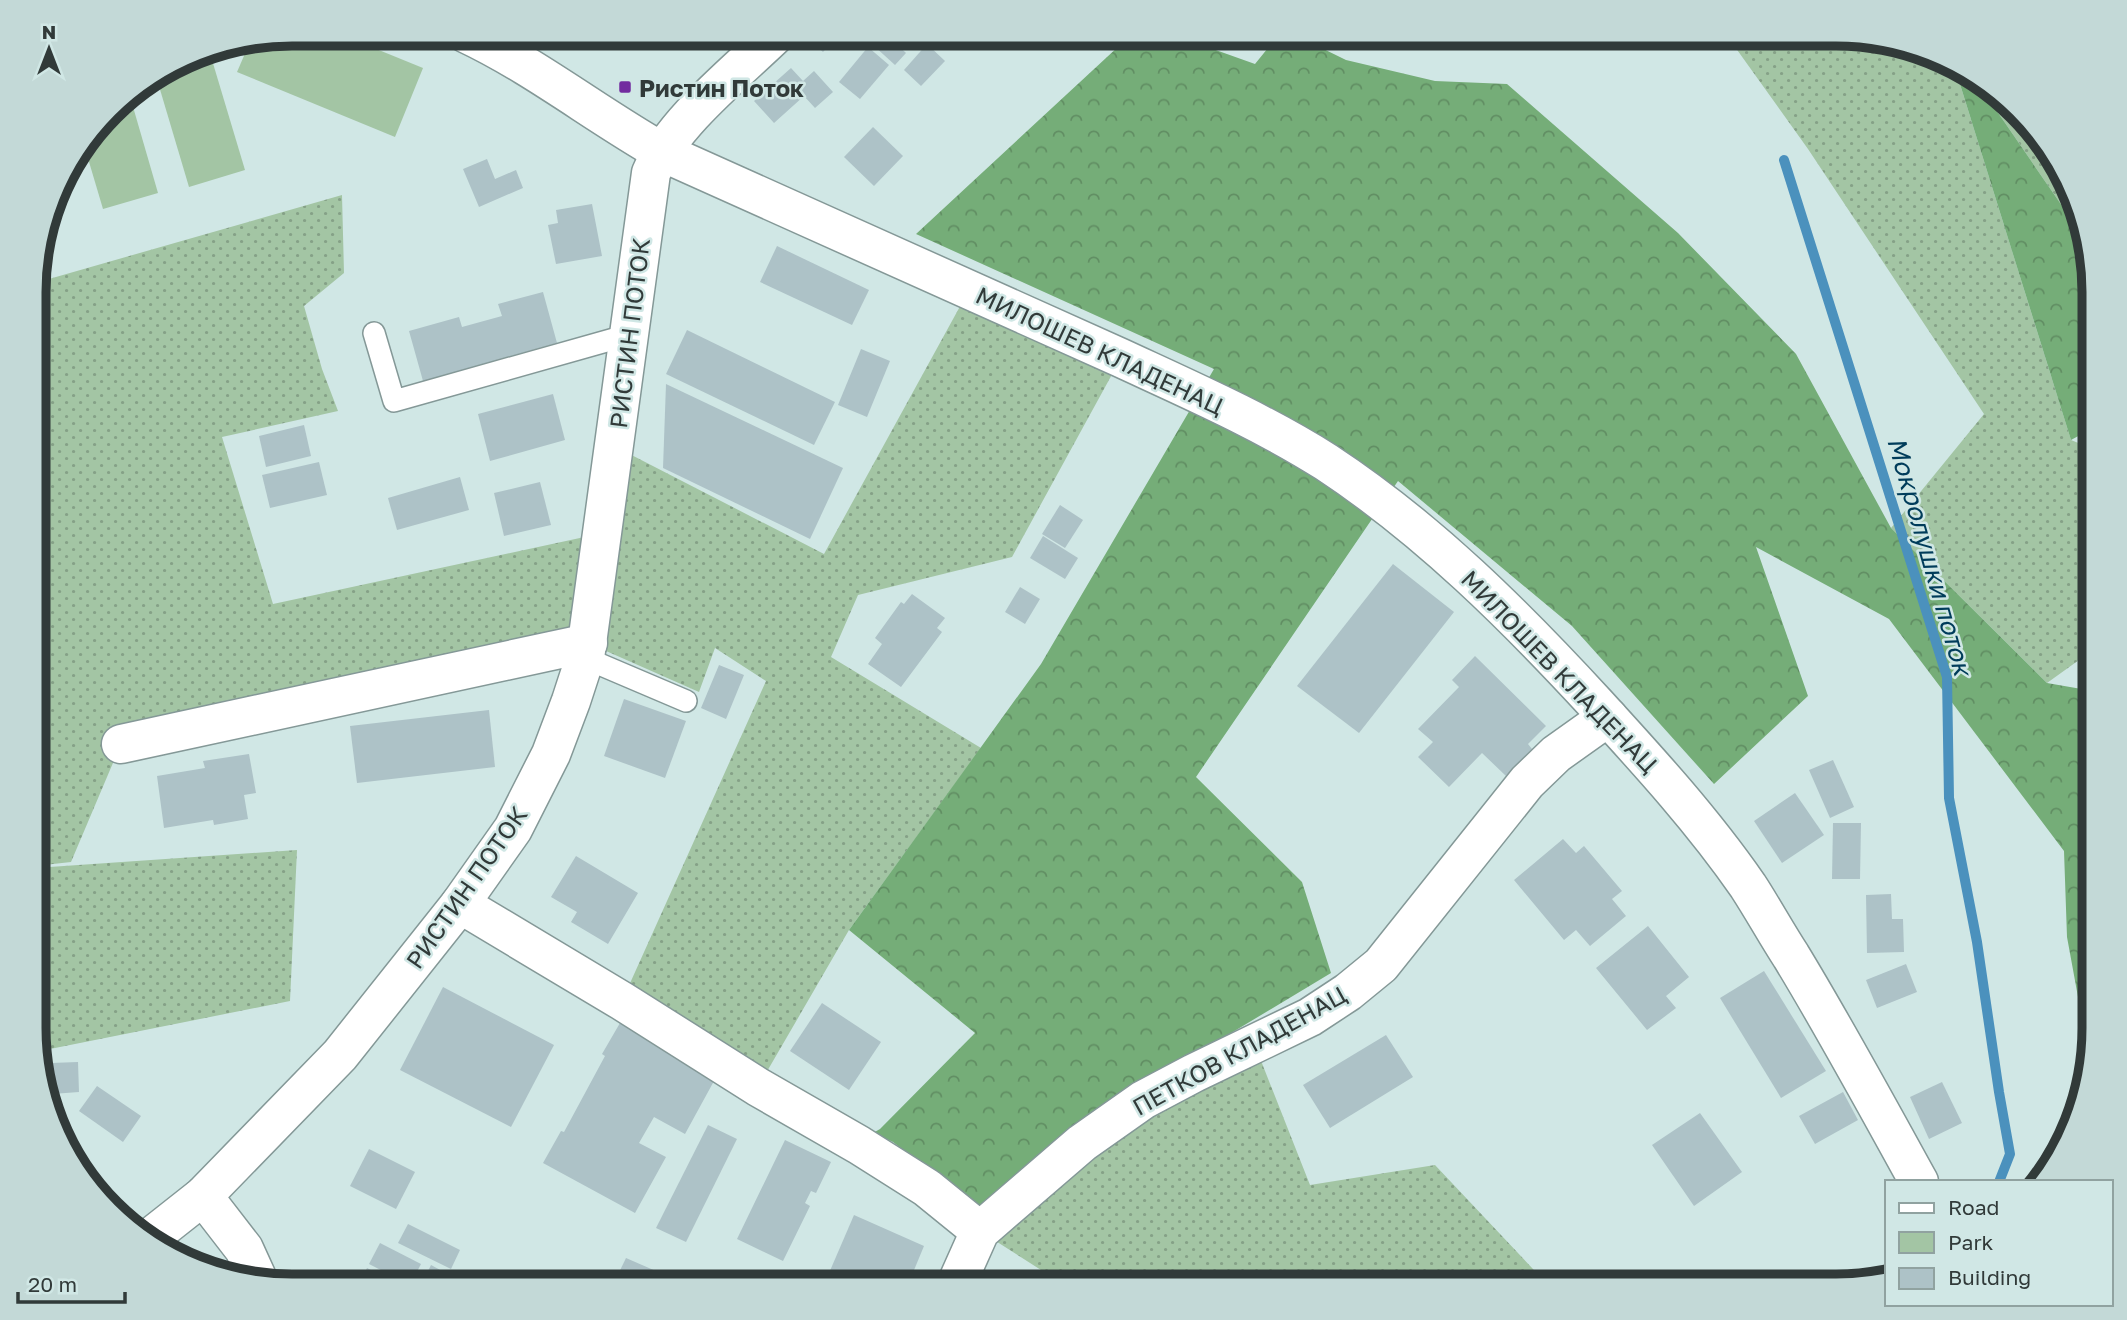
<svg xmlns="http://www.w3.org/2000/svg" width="2127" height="1320" font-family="'Golos Text',sans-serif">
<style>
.grass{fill:url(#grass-dots)}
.forest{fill:url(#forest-crowns)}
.park{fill:#a3c5a4}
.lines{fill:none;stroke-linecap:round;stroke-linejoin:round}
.stream{stroke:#4b91bd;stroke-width:10}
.building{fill:#adc2c7}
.service-casing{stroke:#849897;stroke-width:24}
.minor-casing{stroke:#849897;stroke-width:41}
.tertiary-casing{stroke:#849897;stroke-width:41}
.service{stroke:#fff;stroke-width:21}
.minor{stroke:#fff;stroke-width:38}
.tertiary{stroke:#fff;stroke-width:38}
.poi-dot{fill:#722b9f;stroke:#d0e7e5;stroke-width:2.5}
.labels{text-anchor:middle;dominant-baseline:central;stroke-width:5;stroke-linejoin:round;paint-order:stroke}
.poi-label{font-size:24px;font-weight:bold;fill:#313a39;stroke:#d0e7e5;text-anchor:start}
.street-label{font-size:24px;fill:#313a39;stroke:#d0e7e5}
.water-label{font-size:26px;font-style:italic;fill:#003c5a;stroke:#d0e7e5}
.rim{fill:none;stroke:#313a39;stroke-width:9}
</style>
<defs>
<pattern id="grass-dots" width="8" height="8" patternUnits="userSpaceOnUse" patternTransform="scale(1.75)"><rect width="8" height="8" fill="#a3c5a4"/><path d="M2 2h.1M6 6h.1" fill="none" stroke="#85a187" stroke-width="1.8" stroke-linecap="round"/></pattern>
<pattern id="forest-crowns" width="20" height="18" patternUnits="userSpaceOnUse" patternTransform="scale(1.75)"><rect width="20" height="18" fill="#75ad78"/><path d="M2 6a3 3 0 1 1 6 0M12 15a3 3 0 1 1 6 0" fill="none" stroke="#618e63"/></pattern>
</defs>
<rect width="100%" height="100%" fill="#d0e7e5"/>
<!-- grass -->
<g class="grass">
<polygon points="1725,33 1836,33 1903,42 1954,65 2071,440 2093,449 2093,650 2047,683 1891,528 1984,414 1808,149"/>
<polygon points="1970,72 1979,77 2059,162 2080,232"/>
<polygon points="342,195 344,273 304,306 322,369 338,411 222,437 273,604 603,533 614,446 824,554 969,290 1121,358 1012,557 858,595 831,657 981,748 849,930 758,1087 622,1001 766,681 715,648 699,692 588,643 121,744 71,862 35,866 35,283"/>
<polygon points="297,850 290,1001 35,1052 35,868"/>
<polygon points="1254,1043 1310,1185 1435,1165 1549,1286 1066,1286 980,1231"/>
</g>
<!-- forest -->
<g class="forest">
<polygon points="1133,33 1168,33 1255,64 1280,33 1291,33 1346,60 1435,81 1507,84 1678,233 1796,354 1891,528 2047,683 2093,691 2093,1041 2078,997 2067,937 2064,851 1889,619 1756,547 1808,696 1714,784 1572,626 1398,481 1196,777 1302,882 1331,973 1133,1092 985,1214 893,1142 873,1133 880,1129 975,1033 849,930 1041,664 1214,369 916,234"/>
<polygon points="1954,65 1970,72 2080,232 2093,275 2093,428 2071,440"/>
</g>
<!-- park -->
<g class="park">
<polygon points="291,33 337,33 423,68 395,137 237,72 250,42"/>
<polygon points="209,50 245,170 189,187 156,76 191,54"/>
<polygon points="129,93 158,193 103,209 84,145 121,98"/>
</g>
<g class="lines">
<!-- stream -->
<polyline class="stream" points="1784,160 1947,677 1949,798 1977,942 1999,1092 2010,1154 1999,1182"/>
</g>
<!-- building -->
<g class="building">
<polygon points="808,33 840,33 823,52 806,36"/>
<polygon points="864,33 885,33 906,53 895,65 862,35"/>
<polygon points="927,44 945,61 921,86 904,70"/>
<polygon points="868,47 889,65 860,99 839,82"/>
<polygon points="791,68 803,81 814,71 833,92 815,108 804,96 774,123 754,101"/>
<polygon points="873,127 903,156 874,186 844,157"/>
<polygon points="487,159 495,179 516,170 523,188 479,207 463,169"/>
<polygon points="592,204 602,256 556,264 548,225 558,223 556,210"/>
<polygon points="777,246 869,290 852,325 760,282"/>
<polygon points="543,292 557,343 423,381 409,331 459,317 462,327 502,316 498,304"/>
<polygon points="687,330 835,402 814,445 666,374"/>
<polygon points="861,349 890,361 867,417 838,405"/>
<polygon points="666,384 843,468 810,539 663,468"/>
<polygon points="553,394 565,440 490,461 478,414"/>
<polygon points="304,425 311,456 266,467 259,436"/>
<polygon points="319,462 327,495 270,508 262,475"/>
<polygon points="460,477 469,510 397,530 388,498"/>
<polygon points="540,482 551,525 504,536 494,493"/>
<polygon points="1060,505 1083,520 1065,548 1042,534"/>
<polygon points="1043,536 1078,558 1065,579 1030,558"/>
<polygon points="1393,564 1454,612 1359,733 1297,686"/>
<polygon points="1020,587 1040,599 1025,624 1005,612"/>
<polygon points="912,594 945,618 937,628 942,632 901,687 868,664 882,644 875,638 901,602 904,604"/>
<polygon points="1475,656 1546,726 1528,744 1532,749 1506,776 1482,753 1449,787 1418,757 1433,742 1418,729 1459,687 1452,680"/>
<polygon points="719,665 744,675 726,719 701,708"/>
<polygon points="624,699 686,721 665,778 604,756"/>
<polygon points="489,710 495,767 357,783 350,726"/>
<polygon points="249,754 256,793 244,795 248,819 214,825 213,820 164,828 157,776 205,768 203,761"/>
<polygon points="1833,760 1854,807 1830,818 1809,770"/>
<polygon points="1795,793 1824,835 1782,863 1754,821"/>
<polygon points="1833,823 1861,823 1860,879 1832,879"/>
<polygon points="1563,839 1576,853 1584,846 1622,891 1612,899 1626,916 1590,946 1576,930 1564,940 1514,880"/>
<polygon points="576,856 638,893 608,944 571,922 577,912 551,897"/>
<polygon points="1891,894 1892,919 1903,919 1904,952 1867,953 1866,895"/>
<polygon points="1648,926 1689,977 1666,996 1676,1008 1647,1030 1596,968"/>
<polygon points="1906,964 1917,992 1877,1008 1866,980"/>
<polygon points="1764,971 1826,1071 1781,1098 1720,998"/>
<polygon points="443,987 554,1045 511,1127 400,1070"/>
<polygon points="822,1003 881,1042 849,1090 790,1051"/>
<polygon points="620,1023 714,1081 685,1134 654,1117 639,1143 666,1157 635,1213 543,1163 561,1131 564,1132 605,1056 602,1054"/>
<polygon points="1386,1035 1413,1077 1330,1128 1303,1085"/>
<polygon points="78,1062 79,1092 52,1094 51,1063"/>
<polygon points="1942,1082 1962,1123 1929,1139 1910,1097"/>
<polygon points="97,1086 141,1116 123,1142 79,1111"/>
<polygon points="1843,1092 1858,1120 1815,1144 1799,1116"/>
<polygon points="1700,1113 1742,1172 1694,1206 1652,1145"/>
<polygon points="708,1125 737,1139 686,1242 656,1228"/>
<polygon points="785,1140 831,1162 816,1193 811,1191 805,1203 810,1206 783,1261 737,1239"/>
<polygon points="369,1149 415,1172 396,1209 350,1186"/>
<polygon points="854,1215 924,1246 907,1287 823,1287"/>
<polygon points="408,1224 460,1250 451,1269 398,1243"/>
<polygon points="380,1243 421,1264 410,1285 369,1264"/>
<polygon points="626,1258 665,1275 660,1287 612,1287"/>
<polygon points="431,1265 457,1279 453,1287 420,1287"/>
<polygon points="367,1268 404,1287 358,1287"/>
</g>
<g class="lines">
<!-- service casing -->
<g class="service-casing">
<g id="service">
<polyline points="374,333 394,401 628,335"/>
<polyline points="585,658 686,701"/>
</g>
</g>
<!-- minor casing -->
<g class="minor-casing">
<g id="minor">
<polyline points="121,744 588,643"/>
<polyline points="460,904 622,1001 758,1087 859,1145 927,1188 980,1231"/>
<polyline points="203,1196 244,1249 259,1282"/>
<path d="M146 1241 203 1196 340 1055 460 904 513 829 551 754 571 701 585 658 651 173C673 122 737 72 777 33"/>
<polyline points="955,1287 980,1231 1082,1143 1143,1100 1194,1073 1310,1017 1348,992 1381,965 1527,782 1556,754 1608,717"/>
</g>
</g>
<!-- tertiary casing -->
<g class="tertiary-casing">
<path id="tertiary" d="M465 33C535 66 595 114 662 152L1121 358C1190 390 1261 421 1326 462 1428 529 1515 616 1597 705 1650 763 1703 821 1748 886 1763 909 1776 933 1791 956 1836 1030 1877 1106 1919 1182"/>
</g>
<!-- service -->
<use href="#service" class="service"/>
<!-- minor -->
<use href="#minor" class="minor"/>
<!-- tertiary -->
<use href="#tertiary" class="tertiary"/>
</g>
<!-- markers -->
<rect class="poi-dot" x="618" y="80" width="14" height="14" rx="3.5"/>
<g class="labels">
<!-- poi labels -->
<g class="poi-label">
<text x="639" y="87">Ристин Поток</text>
</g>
<!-- street labels -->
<g class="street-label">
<text transform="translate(629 333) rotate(-83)">РИСТИН ПОТОК</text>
<text transform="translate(1100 350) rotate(25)">МИЛОШЕВ КЛАДЕНАЦ</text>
<text transform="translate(1560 671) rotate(46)">МИЛОШЕВ КЛАДЕНАЦ</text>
<text transform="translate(466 887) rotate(-55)">РИСТИН ПОТОК</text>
<text transform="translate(1239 1050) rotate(-29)">ПЕТКОВ КЛАДЕНАЦ</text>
</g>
<!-- water labels -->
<g class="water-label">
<text transform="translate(1930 556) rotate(74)">Мокролушки поток</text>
</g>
</g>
<!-- crop -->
<path d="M0 0H2127V1320H0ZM292 46H1836A246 246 0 0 1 2082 292V1028A246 246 0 0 1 1836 1274H292A246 246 0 0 1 46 1028V292A246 246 0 0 1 292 46Z" fill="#c3d9d7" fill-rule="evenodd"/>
<path class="rim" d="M292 46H1836A246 246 0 0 1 2082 292V1028A246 246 0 0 1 1836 1274H292A246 246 0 0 1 46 1028V292A246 246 0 0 1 292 46Z"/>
<!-- legend -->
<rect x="1885" y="1180" width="228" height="126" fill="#d0e7e5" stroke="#90a2a0" stroke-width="2"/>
<rect x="1899" y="1203" width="35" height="10" fill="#ffffff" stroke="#90a2a0" stroke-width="2"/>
<text x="1948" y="1215" font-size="21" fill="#313a39">Road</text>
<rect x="1899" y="1232" width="35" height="21" fill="#a3c5a4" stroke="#90a2a0" stroke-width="2"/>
<text x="1948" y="1250" font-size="21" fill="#313a39">Park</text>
<rect x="1899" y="1268" width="35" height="21" fill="#adc2c7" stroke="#90a2a0" stroke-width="2"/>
<text x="1948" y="1285" font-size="21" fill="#313a39">Building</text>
<!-- north arrow -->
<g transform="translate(49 49)" stroke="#d0e7e5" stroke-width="5" paint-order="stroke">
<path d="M0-5L12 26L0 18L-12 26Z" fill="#313a39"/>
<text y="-10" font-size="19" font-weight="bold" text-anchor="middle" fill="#313a39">N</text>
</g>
<!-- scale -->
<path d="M18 1292v10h107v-10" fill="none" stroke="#313a39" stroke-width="3.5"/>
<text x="28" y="1292" font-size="21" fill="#313a39" stroke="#d0e7e5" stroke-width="5" paint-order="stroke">20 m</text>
</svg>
